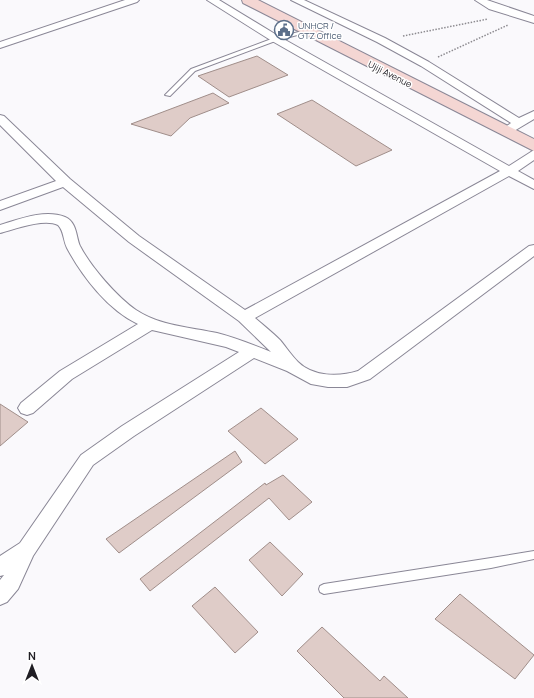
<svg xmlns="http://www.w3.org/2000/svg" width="534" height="698" font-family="Manrope,sans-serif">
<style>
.building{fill:#dfccc8;stroke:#a08e8a}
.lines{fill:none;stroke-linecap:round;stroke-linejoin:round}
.lane-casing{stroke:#8a8796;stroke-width:2}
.street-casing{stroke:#8a8796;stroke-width:2}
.secondary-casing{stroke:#8a8796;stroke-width:2}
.path{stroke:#8d8b90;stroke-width:1.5;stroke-dasharray:1.5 1.5;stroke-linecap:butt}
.lane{fill:#fff;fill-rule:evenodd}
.street{fill:#fff;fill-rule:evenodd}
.secondary{fill:#f4d6d3;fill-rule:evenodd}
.labels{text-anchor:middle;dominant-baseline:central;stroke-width:3;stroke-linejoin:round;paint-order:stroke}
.far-service-label{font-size:9px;fill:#4e5e75;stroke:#fff;text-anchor:start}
.far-street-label{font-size:9px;fill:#201e24;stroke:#fff}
</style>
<rect width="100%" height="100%" fill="#faf9fc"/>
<!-- building -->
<g class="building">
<polygon points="257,56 288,75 229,97 198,76"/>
<polygon points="213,93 229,103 190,118 171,136 131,124"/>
<polygon points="312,100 392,150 356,166 277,114"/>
<polygon points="0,404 28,422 0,446"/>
<polygon points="261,408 298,439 265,464 228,431"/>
<polygon points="235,451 242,462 119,553 106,539"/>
<polygon points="283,475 312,502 289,520 269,498 150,591 140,579 265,483 266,485"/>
<polygon points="270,542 303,574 282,596 249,560"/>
<polygon points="215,587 258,632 235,653 192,606"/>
<polygon points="460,594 534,655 515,679 435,619"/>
<polygon points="322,627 380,681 384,676 408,698 344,698 297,651"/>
</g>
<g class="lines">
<!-- lane casing -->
<g class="lane-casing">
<g id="lane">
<polygon points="307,30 309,31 309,32 278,40 195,71 170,96 165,95 191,69 274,38"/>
<polygon points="534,551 534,559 491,568 324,594 320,592 319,589 320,586 324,584 491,558"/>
</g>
</g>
<!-- street casing -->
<g class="street-casing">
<g id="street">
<polygon points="125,0 139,0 137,2 0,48 0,42"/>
<path d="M207 0H219L280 37 509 166 534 150V160L518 171 534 180V189L509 176 255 318C263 325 272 332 280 340 286 347 291 355 298 362 313 377 339 377 358 371L529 246 534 245V256L370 379 347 387H328L311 384 287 371 254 358 134 436 93 465 33 556 18 589 7 602 0 605V580L4 575 0 576V556L20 543 81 455 122 426 239 352 226 347 152 330 72 379 33 413 27 415 21 413 18 408 21 403 60 371 138 324C108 310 82 276 67 248 63 240 64 231 58 225 44 218 15 229 0 233V225C20 219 45 209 65 217 77 222 76 237 80 246 91 267 117 297 136 310 160 326 189 327 217 333 236 338 254 345 271 352L239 321 129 242 63 187 0 210V201L56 181 0 125V115L4 116 70 179 139 236 245 310 500 171 272 41Z"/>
<polygon points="291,0 304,0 385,38 429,62 519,118 534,111 534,119 514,131 506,131 504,128 511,123 421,66 377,42"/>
<polygon points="475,0 487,0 531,15 534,16 534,23 489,9"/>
</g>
</g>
<!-- secondary casing -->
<g class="secondary-casing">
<polygon id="secondary" points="242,0 258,0 534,139 534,151 243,3"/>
</g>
<!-- path -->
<g class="path">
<polyline points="403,36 488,19"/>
<polyline points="438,57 508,25"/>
</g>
<!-- lane -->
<use href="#lane" class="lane"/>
<!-- street -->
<use href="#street" class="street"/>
<!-- secondary -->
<use href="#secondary" class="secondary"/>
</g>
<!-- icons -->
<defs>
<g id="civic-ring" transform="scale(1)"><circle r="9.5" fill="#fff" stroke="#5c6f8a" stroke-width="1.5"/><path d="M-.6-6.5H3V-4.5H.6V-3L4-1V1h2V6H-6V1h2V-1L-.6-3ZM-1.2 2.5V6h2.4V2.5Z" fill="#5c6f8a"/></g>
</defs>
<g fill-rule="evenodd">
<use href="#civic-ring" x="284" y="30"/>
</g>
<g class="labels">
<!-- far-service labels -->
<g class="far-service-label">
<text x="298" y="25">UNHCR /<tspan x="298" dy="10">GTZ Office</tspan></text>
</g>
<!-- far-street labels -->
<g class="far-street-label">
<text transform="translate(390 74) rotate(27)">Ujiji Avenue</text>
</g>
</g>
<!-- north arrow -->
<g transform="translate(32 666)" stroke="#ffffff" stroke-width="3" paint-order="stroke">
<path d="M0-3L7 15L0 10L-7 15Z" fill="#201e24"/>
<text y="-6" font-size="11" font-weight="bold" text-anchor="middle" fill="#201e24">N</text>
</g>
</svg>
